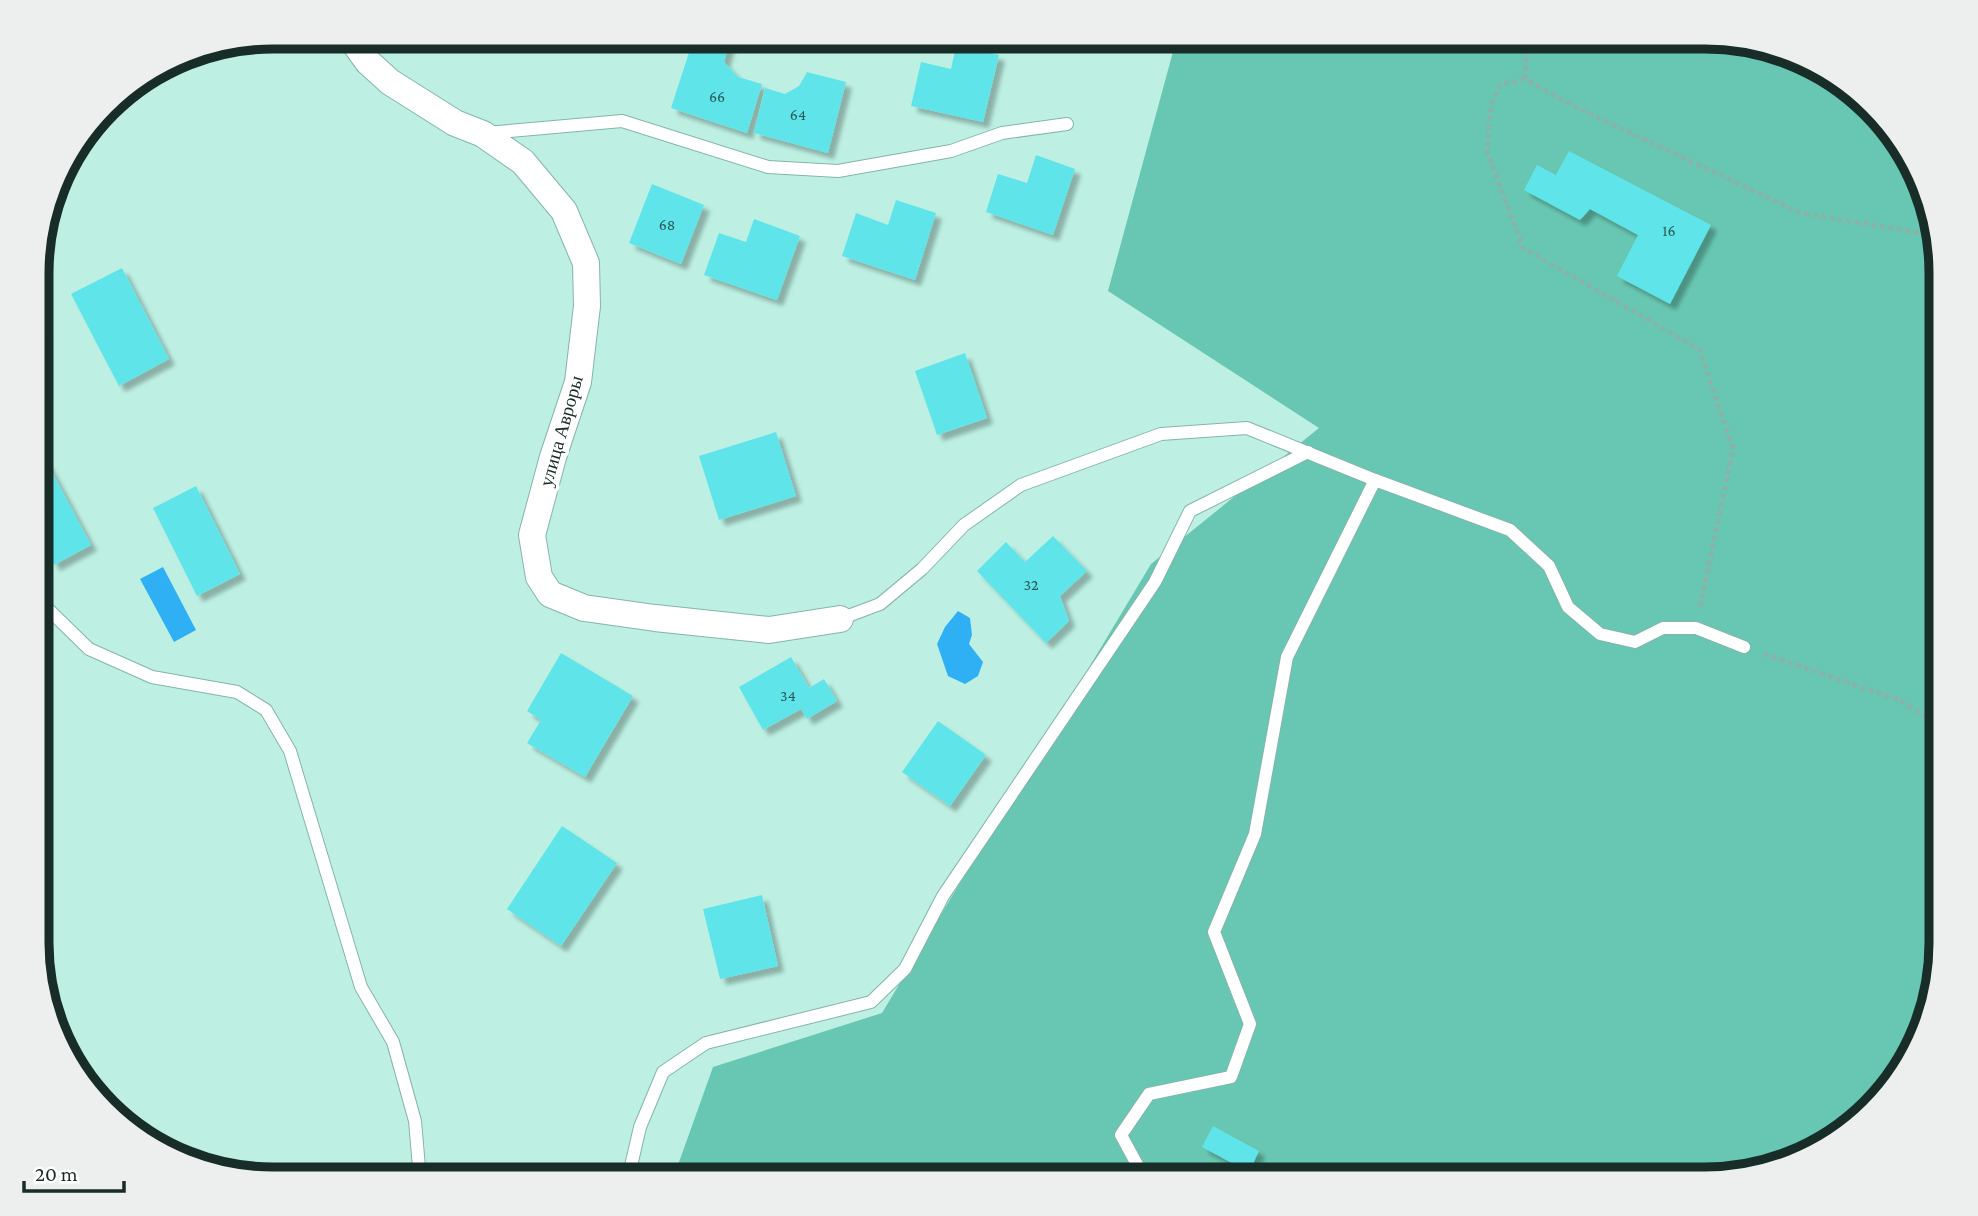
<svg xmlns="http://www.w3.org/2000/svg" width="1978" height="1216" font-family="'Crimson Pro',serif">
<style>
.green{fill:#68c7b2}
.water{fill:#30b0f4}
.building{fill:#5fe5e9;filter:url(#shadow)}
.lines{fill:none;stroke-linecap:round;stroke-linejoin:round}
.lane-casing{stroke:#84b5a9;stroke-width:14}
.street-casing{stroke:#84b5a9;stroke-width:28}
.path{stroke:#89b2a8;stroke-width:4.5;stroke-dasharray:5 3.5;stroke-linecap:butt}
.lane{stroke:#fff;stroke-width:12}
.street{stroke:#fff;stroke-width:26}
.labels{text-anchor:middle;dominant-baseline:central;stroke-width:7;stroke-linejoin:round;paint-order:stroke}
.number-label{font-size:16px;fill:#2a5a58}
.street-label{font-size:19px;fill:#182c28;stroke:#fff}
.rim{fill:none;stroke:#182c28;stroke-width:9}
</style>
<defs>
<filter id="shadow"><feDropShadow dx="6" dy="6" stdDeviation="2" flood-color="#0004"/></filter>
</defs>
<rect width="100%" height="100%" fill="#bdf0e3"/>
<!-- green -->
<g class="green">
<polygon points="1177,37 1706,37 1767,45 1836,76 1909,154 1941,257 1941,958 1902,1074 1823,1148 1720,1179 673,1179 713,1067 882,1013 1151,564 1319,428 1108,291"/>
<polygon points="241,1171 338,1179 272,1179 242,1174"/>
</g>
<!-- water -->
<g class="water">
<polygon points="163,567 196,630 174,642 140,579"/>
<polygon points="958,611 970,618 972,635 969,644 983,662 978,676 965,684 948,676 937,644 945,627"/>
</g>
<!-- building -->
<g class="building">
<polygon points="694,37 706,37 729,44 724,62 738,77 762,84 747,133 671,108"/>
<polygon points="956,46 999,55 983,122 911,106 921,62 951,69"/>
<polygon points="807,72 846,82 828,153 754,133 765,88 785,94 799,86"/>
<polygon points="1569,151 1711,225 1670,304 1617,276 1638,235 1590,209 1580,220 1524,190 1537,165 1556,175"/>
<polygon points="1036,155 1075,169 1053,235 986,212 998,174 1027,183"/>
<polygon points="652,184 704,205 681,264 629,243"/>
<polygon points="896,200 936,213 915,280 842,256 856,213 888,225"/>
<polygon points="754,219 800,236 777,300 704,275 719,233 746,242"/>
<polygon points="122,268 169,359 119,386 71,294"/>
<polygon points="965,353 987,418 937,435 915,371"/>
<polygon points="776,432 796,496 719,520 699,456"/>
<polygon points="46,461 91,545 54,565 39,537 39,465"/>
<polygon points="196,486 240,574 197,596 153,508"/>
<polygon points="1053,536 1087,571 1060,596 1069,621 1046,643 977,571 1006,542 1025,562"/>
<polygon points="561,653 633,696 585,777 527,743 541,720 527,711"/>
<polygon points="791,657 809,688 824,679 837,701 807,719 801,709 763,730 739,687"/>
<polygon points="938,721 986,755 950,806 902,772"/>
<polygon points="562,826 617,863 561,946 507,909"/>
<polygon points="762,895 778,966 720,979 703,909"/>
<polygon points="1213,1126 1259,1151 1249,1172 1202,1147"/>
</g>
<g class="lines">
<!-- lane casing -->
<g class="lane-casing">
<g id="lane">
<polyline points="487,133 622,121 768,167 838,171 951,151 1002,133 1067,124"/>
<polyline points="1375,480 1510,530 1549,566 1568,607 1600,634 1635,642 1663,628 1696,628 1744,647"/>
<polyline points="39,595 46,607 89,649 152,677 237,692 266,710 290,751 361,987 393,1042 415,1121 420,1179"/>
<polyline points="840,619 880,604 922,569 964,525 1021,485 1161,434 1247,428 1375,480 1287,657 1255,834 1214,932 1250,1024 1231,1077 1149,1094 1121,1135 1145,1179"/>
<polyline points="628,1179 640,1127 663,1072 706,1043 871,1002 905,969 943,896 1155,582 1190,511 1308,452"/>
</g>
</g>
<!-- street casing -->
<g class="street-casing">
<polyline id="street" points="350,37 368,62 390,82 455,123 483,134 523,162 564,211 586,263 587,306 578,382 553,457 532,535 539,577 550,594 584,608 655,618 769,630 840,619"/>
</g>
<!-- path -->
<g class="path">
<polyline points="1525,79 1527,37"/>
<polyline points="1898,142 1914,171"/>
<polyline points="1700,607 1733,449 1699,349 1523,248 1487,151 1491,105 1500,85 1525,79 1575,107 1801,213 1920,233 1933,231"/>
<polyline points="1764,654 1899,700 1941,726"/>
</g>
<!-- lane -->
<use href="#lane" class="lane"/>
<!-- street -->
<use href="#street" class="street"/>
</g>
<g class="labels">
<!-- number labels -->
<g class="number-label">
<text x="717" y="96">66</text>
<text x="798" y="114">64</text>
<text x="667" y="224">68</text>
<text x="1669" y="230">16</text>
<text x="1031" y="584">32</text>
<text x="788" y="695">34</text>
</g>
<!-- street labels -->
<g class="street-label">
<text transform="translate(561 431) rotate(-74)">улица Авроры</text>
</g>
</g>
<!-- crop -->
<path d="M0 0H1978V1216H0ZM273 49H1705A224 224 0 0 1 1929 273V943A224 224 0 0 1 1705 1167H273A224 224 0 0 1 49 943V273A224 224 0 0 1 273 49Z" fill="#edeeee" fill-rule="evenodd"/>
<path class="rim" d="M273 49H1705A224 224 0 0 1 1929 273V943A224 224 0 0 1 1705 1167H273A224 224 0 0 1 49 943V273A224 224 0 0 1 273 49Z"/>
<!-- scale -->
<path d="M24 1181v10h100v-10" fill="none" stroke="#182c28" stroke-width="3.5"/>
<text x="35" y="1181" font-size="21" fill="#182c28" stroke="#ffffff" stroke-width="5" paint-order="stroke">20 m</text>
</svg>
